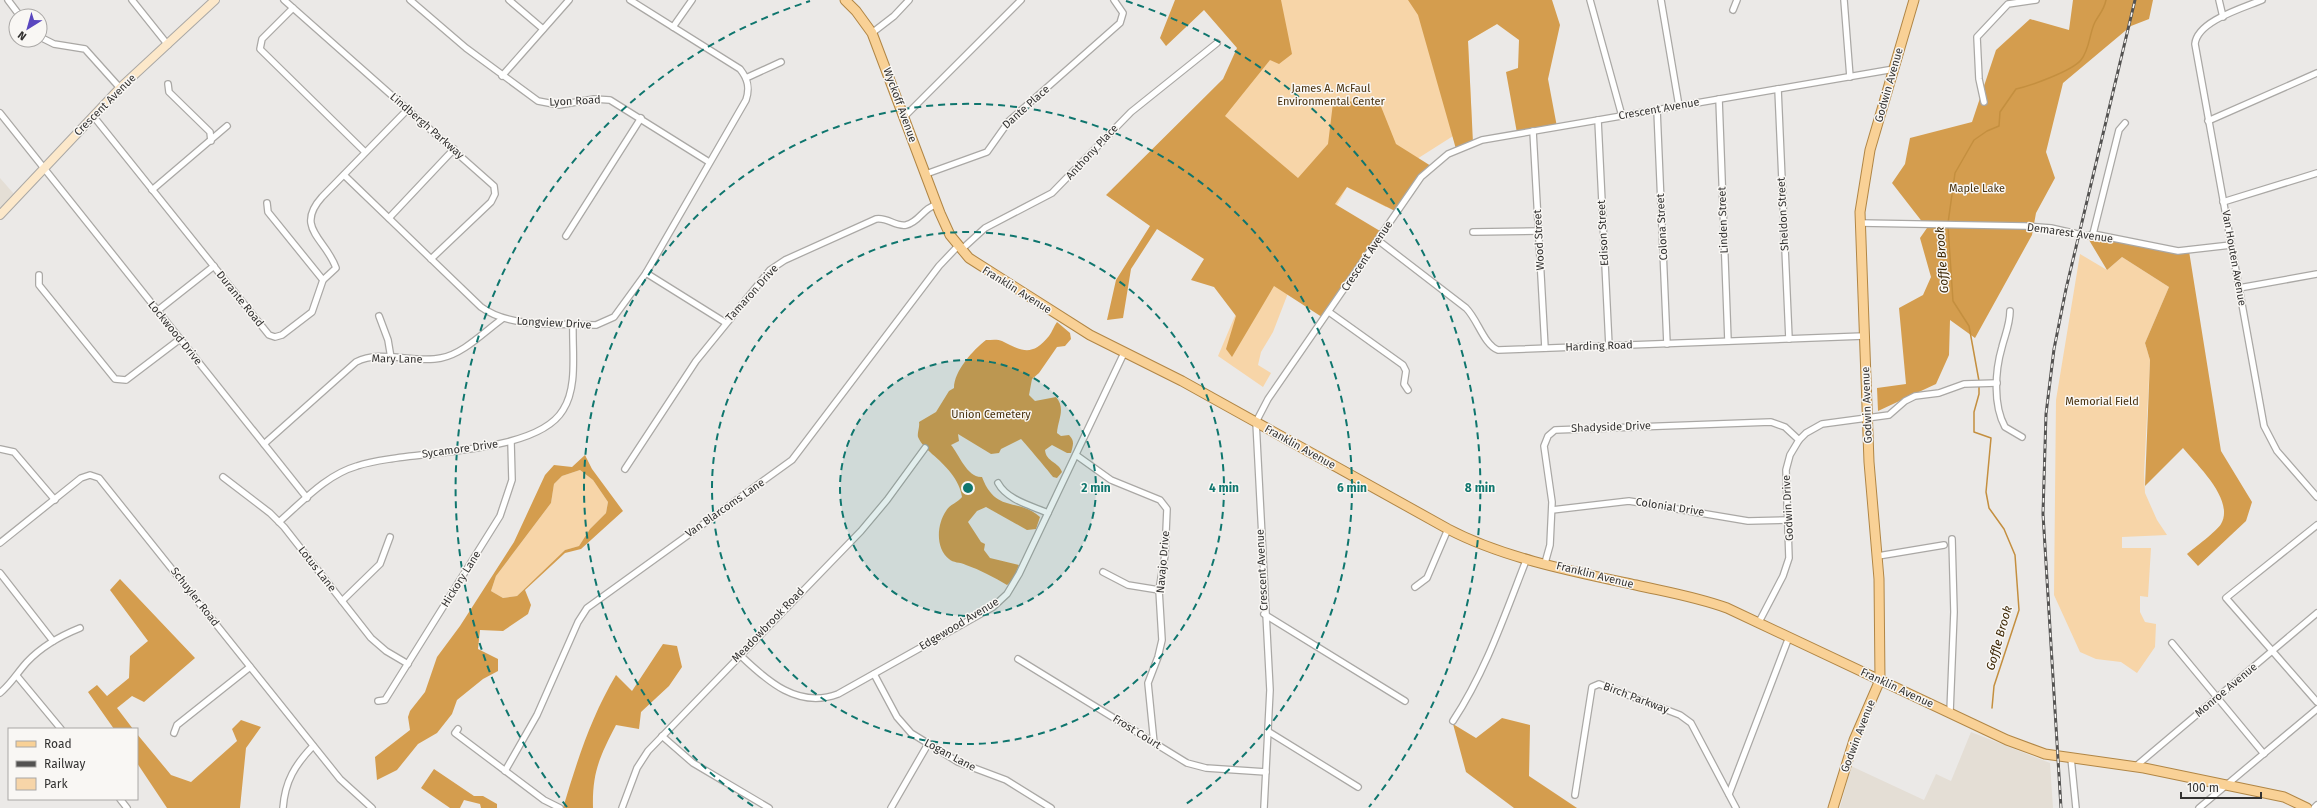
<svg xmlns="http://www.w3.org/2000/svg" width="2317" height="808" font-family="'Fira Sans',sans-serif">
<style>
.built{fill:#e4ded5}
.green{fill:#f7d5a8}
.forest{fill:#d49d4e;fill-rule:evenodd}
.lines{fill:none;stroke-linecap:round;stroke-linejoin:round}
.stream{stroke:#c48f3f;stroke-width:1.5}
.minor-casing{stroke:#aaa8a5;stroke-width:8}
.secondary-casing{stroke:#aaa8a5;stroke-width:10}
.primary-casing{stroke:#b18645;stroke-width:11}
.minor{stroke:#fff;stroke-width:5.5}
.secondary{stroke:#fce8ca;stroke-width:8}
.primary{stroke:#f9d196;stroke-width:9}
.rail-casing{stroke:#535251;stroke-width:3}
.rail{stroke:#f9f7f4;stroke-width:1.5;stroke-dasharray:4.5;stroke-linecap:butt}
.ring{fill:none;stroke:#0f766e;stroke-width:2;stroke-dasharray:7 5}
.labels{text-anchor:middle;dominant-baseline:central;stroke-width:3;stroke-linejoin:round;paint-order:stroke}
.street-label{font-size:11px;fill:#333231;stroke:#f9f7f4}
.park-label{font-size:11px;fill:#47300d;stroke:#f9f7f4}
.water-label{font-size:12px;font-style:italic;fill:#3a2401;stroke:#f9f7f4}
.centre{fill:#0f766e;stroke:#f9f7f4;stroke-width:2}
.ring-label{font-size:12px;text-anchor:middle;font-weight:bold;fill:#0f766e;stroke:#f9f7f4;stroke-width:3;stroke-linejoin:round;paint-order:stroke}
</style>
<rect width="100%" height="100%" fill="#ebe9e7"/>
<!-- built -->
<g class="built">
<polygon points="0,178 14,194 0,208"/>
<polygon points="1971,732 2050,763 2053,808 1840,808 1851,766 1924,800 1936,774 1951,781"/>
</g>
<!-- green -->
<g class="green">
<polygon points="1202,0 1514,0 1497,24 1468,41 1472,124 1409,164 1386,207 1347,187 1290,288 1273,332 1261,352 1258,365 1271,373 1263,387 1218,356 1240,304 1206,278 1226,93 1248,49"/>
<polygon points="2080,254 2107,270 2122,257 2169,287 2145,343 2150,360 2144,473 2145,493 2157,520 2167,535 2122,537 2122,548 2151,548 2148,597 2140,596 2140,612 2145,622 2156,624 2155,647 2137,673 2121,662 2096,659 2080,652 2054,595 2056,400"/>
<polygon points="580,470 593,480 608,502 606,513 590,529 579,546 565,550 517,596 503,598 491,591 496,576 551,503 554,484 562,476"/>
</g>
<!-- forest -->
<g class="forest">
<polygon points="1175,0 1281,0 1292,54 1279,64 1270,60 1225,116 1298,178 1328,144 1333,103 1378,99 1396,144 1431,166 1397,212 1347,187 1335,204 1385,234 1325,319 1274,286 1232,357 1226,349 1236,316 1214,287 1191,280 1204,259 1157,229 1131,269 1123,318 1107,320 1116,280 1150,226 1106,195 1223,79 1237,48 1204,10 1166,46 1160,38"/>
<polygon points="1408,0 1552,0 1560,25 1548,79 1557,127 1517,133 1506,72 1518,68 1519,40 1497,24 1468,41 1473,143 1456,149 1418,15"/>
<polygon points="2073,0 2153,0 2149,19 2131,26 2063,83 2046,152 2055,178 2036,213 2032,235 1975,338 1950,320 1949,355 1936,384 1878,411 1877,388 1906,384 1899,308 1923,295 1931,277 1920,238 1927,228 1892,183 1905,164 1910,138 1972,122 1996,50 2030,19 2069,30"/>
<path d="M2086 235 2189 251 2221 451 2252 502 2246 521 2198 566 2187 554C2194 548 2217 531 2221 524 2235 500 2197 465 2183 448L2145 486 2150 360 2145 343 2169 287 2122 257 2107 270Z"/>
<path d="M1057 322 1070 333 1071 339 1065 346 1057 347 1039 373 1032 379 1029 395 1035 401 1056 397C1066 409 1058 419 1057 433L1061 436 1069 435C1075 441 1073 445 1071 453H1067L1052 445 1045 450C1046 462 1059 462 1062 472L1057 478 1053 477C1051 474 1025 443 1021 439L1001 449 999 453 991 454 958 434 959 441 951 445C959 454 967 478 982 477 996 514 1018 497 1040 517L1036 529 1027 530 986 507 977 511 968 522 981 542 985 544 984 550 990 558 1019 565 1013 580 1007 585C994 577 980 570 966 565 960 562 953 563 949 559 935 548 937 524 946 511 949 505 957 503 962 497 960 480 945 465 932 454 927 449 921 444 918 437 917 433 920 427 919 422L936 412 949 391 954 388C954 371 973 350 986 340 991 340 998 339 1002 341 1022 351 1032 357 1049 336 1052 332 1054 326 1057 322Z"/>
<path d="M585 455 592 469 623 511 581 549 565 553 525 590 531 605 528 614 503 631 480 630 478 649 498 659V671L483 679 457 700 452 714 437 733 418 744 397 770 377 780 375 757 410 730 408 717 410 711 425 692 437 657 460 626 514 542 545 475 554 465 572 467ZM580 470 593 480 608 502 606 513 590 529 579 546 565 550 517 596 503 598 491 591 496 576 551 503 554 484 562 476Z"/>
<polygon points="120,579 195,658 144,702 132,696 117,708 133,729 114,729 88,692 97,685 107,696 129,678 130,656 148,641 110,590"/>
<path d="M663 644 677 646 682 667 669 686 641 712 639 729 616 725C600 756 592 772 593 808H563C577 761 591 717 616 675L632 691Z"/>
<polygon points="1502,718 1530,725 1529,776 1577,808 1514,808 1466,772 1453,724 1476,738"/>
<polygon points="241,720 261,727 246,748 240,808 167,808 137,763 137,734 171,775 191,782 237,741 232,729"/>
<polygon points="434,769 474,796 483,796 497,804 497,808 481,808 480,804 464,800 460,808 450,808 421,788"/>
</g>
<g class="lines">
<!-- stream -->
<g class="stream">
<path d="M1948 223 1955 173 1974 140 1987 131 1999 126 2000 112 2016 89C2030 86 2072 71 2081 60 2090 49 2089 34 2095 22 2100 13 2104 10 2106 0"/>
<polyline points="1948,227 1953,301 1969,326 1979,381"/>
<polyline points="1979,385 1979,394 1974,412 1974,432 1991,438 1986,492 1989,508 2004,529 2015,555 2019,610 1994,686 1992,708"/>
</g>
<!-- minor casing -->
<g class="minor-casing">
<g id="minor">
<polyline points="8,0 20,16"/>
<polyline points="132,0 168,45"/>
<polyline points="284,0 494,186 495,194 491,202 431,259"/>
<polyline points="410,0 466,48 538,101 559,105 594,99 610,100 709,162"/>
<polyline points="509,0 543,29"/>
<polyline points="1590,0 1622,116"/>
<polyline points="1661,0 1679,106"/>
<polyline points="1844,0 1850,77"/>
<polyline points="2219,0 2223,17"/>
<path d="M2262 0C2243 8 2197 21 2195 44L2264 426 2277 451 2317 497"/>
<polyline points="293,8 262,39 260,49 365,152"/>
<polyline points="1733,10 1737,0"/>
<polyline points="673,27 692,0"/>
<polyline points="872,33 894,16 909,0"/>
<polyline points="40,37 54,44 85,49 120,88"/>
<polyline points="502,76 569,0"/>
<polyline points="746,78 781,62"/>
<polyline points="168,84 169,92 210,132 211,141"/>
<polyline points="1778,89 1789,339"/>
<polyline points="1719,99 1728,341"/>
<polyline points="1984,102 1979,79 1977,37 2008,4 2036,0"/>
<polyline points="1657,110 1667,344"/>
<polyline points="0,113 307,498"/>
<path d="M94 117 269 335 275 337 282 335 312 312 323 280 336 268C326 239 294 228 322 197L408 109"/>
<polyline points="904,117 1021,0"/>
<polyline points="1598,120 1609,346"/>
<polyline points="2208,121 2317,73"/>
<polyline points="1533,131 1545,348"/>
<polyline points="926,174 987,152 1009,121 1120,23 1123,13 1114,0"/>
<path d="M344 175 481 307C511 329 560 323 596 325L614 317 646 273 746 100C750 88 748 79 740 69L630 0"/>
<polyline points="152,190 227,126"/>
<polyline points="2223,202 2317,173"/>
<polyline points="267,203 268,212 323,280"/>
<polyline points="389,218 454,149"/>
<polyline points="1860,223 2025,226 2051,228 2086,236 2093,234 2178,251 2231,245"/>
<polyline points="1473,232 1539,231"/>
<polyline points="2093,234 2119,130 2125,123"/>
<polyline points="566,236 641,118"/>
<path d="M1379 241 1466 308C1478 320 1484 345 1498 350L1864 336"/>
<polyline points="961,250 985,228 1052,193 1131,112 1217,43"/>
<polyline points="646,273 726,323"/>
<polyline points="39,275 39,285 115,379 126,380 180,339"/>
<polyline points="2239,288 2317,274"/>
<polyline points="157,311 214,266"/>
<path d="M2010 311C2010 324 2005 335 2002 347 1995 371 1993 405 2005 427L2022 437"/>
<polyline points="1329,312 1403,365 1406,371 1404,384 1408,390"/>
<polyline points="379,316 388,340 391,358"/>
<path d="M264 444 356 362C381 349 414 364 441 358 463 354 484 332 502 319"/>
<polyline points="0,449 14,452 55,500"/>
<polyline points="1076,455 1111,480 1160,500 1167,509 1165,555 1159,590 1162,640 1158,657 1148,683 1154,743"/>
<path d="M625 469 696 361 770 270 785 260 876 219C888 217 895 227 906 225 920 222 923 207 937 205"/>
<polyline points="223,477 270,513 284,527 371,638 386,651 408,664"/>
<path d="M998 483C1007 500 1032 506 1048 513"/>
<polyline points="1552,510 1629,501 1748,521 1788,520"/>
<path d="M279 522C303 501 326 475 357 466 408 449 535 457 563 410 578 387 572 351 573 324"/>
<polyline points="2317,525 2226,598 2317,702"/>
<polyline points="0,543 81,478 90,475 99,478 340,779 372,808"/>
<polyline points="1878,556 1944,545"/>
<polyline points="1545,563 1550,545 1552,502 1544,446 1548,436 1555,430 1771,422 1785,427 1799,440"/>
<polyline points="1103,572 1128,585 1159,590"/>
<polyline points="0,573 53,641"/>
<polyline points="1415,587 1427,578 1448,529"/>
<polyline points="342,601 380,564 390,537"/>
<polyline points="1264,614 1405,701"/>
<polyline points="1759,622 1783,576 1789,558 1786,470 1790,455 1799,440 1806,433 1822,424 1889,415 1905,401 1915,396 1939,393 1964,384 1997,383"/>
<polyline points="2172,643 2264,754"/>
<path d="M740 655C767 681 798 709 838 694L993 607 1007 594 1019 574 1124 353"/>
<polyline points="1018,659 1187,763 1206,768 1266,772"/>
<polyline points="874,674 897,717 911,733 958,762 1006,780 1051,808"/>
<polyline points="17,676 61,729"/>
<path d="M0 693C11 684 17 673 27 662 42 646 60 636 80 628"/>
<polyline points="378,701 385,700 500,516 512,480 511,442"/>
<polyline points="1950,712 1954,612 1952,539"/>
<path d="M1453 721C1486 671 1505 614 1527 558"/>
<polyline points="458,729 455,733 544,800 560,808"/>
<polyline points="1269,732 1358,787"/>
<polyline points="174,733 177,725 250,667"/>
<polyline points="662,736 693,763 769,808"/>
<polyline points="2071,758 2076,808"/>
<polyline points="2136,766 2317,613"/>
<polyline points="505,771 537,715 578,622 587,608 792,460 939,266 958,246"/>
<polyline points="1729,794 1789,637"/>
<polyline points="1575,795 1592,687 1599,684 1680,715 1691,723 1736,808"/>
<polyline points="120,799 127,808"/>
<path d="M283 808C285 781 295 765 313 746"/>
<polyline points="622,808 637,768 648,751 861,531 887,500 925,448"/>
<polyline points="891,808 928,744"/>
<polyline points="1264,808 1270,690 1256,422 1268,399 1421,177 1448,154 1482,140 1894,69"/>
<polyline points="2199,808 2317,709"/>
<polyline points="2314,808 2317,805"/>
</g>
</g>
<!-- secondary casing -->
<g class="secondary-casing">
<polyline id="secondary" points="0,215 120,88 215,0"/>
</g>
<!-- primary casing -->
<g class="primary-casing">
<g id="primary">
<path d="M845 0 856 11 872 33 940 213 950 235 969 258 1090 335 1182 381 1448 529C1503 558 1575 572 1636 585 1667 592 1697 597 1727 608L2007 740 2045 754 2144 768 2284 797 2307 808"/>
<polyline points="1833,808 1854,740 1880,680 1879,579 1869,462 1860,212 1870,150 1914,0"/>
</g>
</g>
<!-- minor -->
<use href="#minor" class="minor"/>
<!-- secondary -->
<use href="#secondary" class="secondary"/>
<!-- primary -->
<use href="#primary" class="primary"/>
<!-- rail casing -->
<g class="rail-casing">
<polyline id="rail" points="2061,808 2043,514 2046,414 2054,349 2066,289 2135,0"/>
</g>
<!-- rail -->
<use href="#rail" class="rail"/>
</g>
<!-- distance rings -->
<circle cx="968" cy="488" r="128" fill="#0f766e" fill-opacity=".12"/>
<g class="ring">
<circle cx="968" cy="488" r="128"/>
<circle cx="968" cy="488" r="256"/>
<path d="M753 806A384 384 0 1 1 1183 806"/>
<path d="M567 807A512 512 0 0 1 810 1M1126 1A512 512 0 0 1 1369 807"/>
</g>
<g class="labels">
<!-- street labels -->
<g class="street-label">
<text transform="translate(1889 85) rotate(-74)">Godwin Avenue</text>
<text transform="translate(575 101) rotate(-3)">Lyon Road</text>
<text transform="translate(105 105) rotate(-45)">Crescent Avenue</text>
<text transform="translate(900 105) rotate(70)">Wyckoff Avenue</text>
<text transform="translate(1026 107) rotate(-42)">Dante Place</text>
<text transform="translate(1659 109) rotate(-10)">Crescent Avenue</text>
<text transform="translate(427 126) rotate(41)">Lindbergh Parkway</text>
<text transform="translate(1092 152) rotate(-47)">Anthony Place</text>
<text transform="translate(1783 214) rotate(-93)">Sheldon Street</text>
<text transform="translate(1723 220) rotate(-92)">Linden Street</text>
<text transform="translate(1662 227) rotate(-93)">Colona Street</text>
<text transform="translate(1603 233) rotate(-93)">Edison Street</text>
<text transform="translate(2070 233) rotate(8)">Demarest Avenue</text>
<text transform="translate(1539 240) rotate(-93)">Wood Street</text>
<text transform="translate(1367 256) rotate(-56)">Crescent Avenue</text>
<text transform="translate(2234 258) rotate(80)">Van Houten Avenue</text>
<text transform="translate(1017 290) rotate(32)">Franklin Avenue</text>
<text transform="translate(752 293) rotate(-48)">Tamaron Drive</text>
<text transform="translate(240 299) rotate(51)">Durante Road</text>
<text transform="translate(554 323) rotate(3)">Longview Drive</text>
<text transform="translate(175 333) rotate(51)">Lockwood Drive</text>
<text transform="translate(1599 346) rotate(-2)">Harding Road</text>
<text transform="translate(397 359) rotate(1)">Mary Lane</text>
<text transform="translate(1867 405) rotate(-92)">Godwin Avenue</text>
<text transform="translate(1611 427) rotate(-2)">Shadyside Drive</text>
<text transform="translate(1300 447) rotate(29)">Franklin Avenue</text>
<text transform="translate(460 449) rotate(-8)">Sycamore Drive</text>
<text transform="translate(1670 507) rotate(9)">Colonial Drive</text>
<text transform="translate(725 508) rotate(-35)">Van Blarcoms Lane</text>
<text transform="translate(1788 508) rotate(-93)">Godwin Drive</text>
<text transform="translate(1163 562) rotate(-85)">Navajo Drive</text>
<text transform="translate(317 569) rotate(52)">Lotus Lane</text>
<text transform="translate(1262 570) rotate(-93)">Crescent Avenue</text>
<text transform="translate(1595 575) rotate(14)">Franklin Avenue</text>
<text transform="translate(461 579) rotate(-58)">Hickory Lane</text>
<text transform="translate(195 597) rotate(52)">Schuyler Road</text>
<text transform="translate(959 624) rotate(-31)">Edgewood Avenue</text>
<text transform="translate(768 625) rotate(-46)">Meadowbrook Road</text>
<text transform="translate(1897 688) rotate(25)">Franklin Avenue</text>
<text transform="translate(2226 690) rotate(-40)">Monroe Avenue</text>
<text transform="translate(1636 698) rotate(21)">Birch Parkway</text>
<text transform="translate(1137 732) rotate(32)">Frost Court</text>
<text transform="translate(1858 736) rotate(-69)">Godwin Avenue</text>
<text transform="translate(950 755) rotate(28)">Logan Lane</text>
</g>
<!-- park labels -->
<g class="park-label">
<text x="1331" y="88">James A. McFaul<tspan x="1331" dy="13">Environmental Center</tspan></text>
<text x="1977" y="188">Maple Lake</text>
<text x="2102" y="401">Memorial Field</text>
<text x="991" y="414">Union Cemetery</text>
</g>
<!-- water labels -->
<g class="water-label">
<text transform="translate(1942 260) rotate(-94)">Goffle Brook</text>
<text transform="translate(1999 638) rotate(-74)">Goffle Brook</text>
</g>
</g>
<circle cx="968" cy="488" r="6" class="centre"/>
<g class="ring-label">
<text x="1096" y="492">2 min</text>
<text x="1224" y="492">4 min</text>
<text x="1352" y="492">6 min</text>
<text x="1480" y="492">8 min</text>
</g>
<!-- legend -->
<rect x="8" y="728" width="130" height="72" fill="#f9f7f4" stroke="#aaa8a6"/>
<rect x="16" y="741" width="20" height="6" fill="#f9d196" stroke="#aaa8a6"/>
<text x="44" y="748" font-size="12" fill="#333231">Road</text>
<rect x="16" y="761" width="20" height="6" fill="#535251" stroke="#aaa8a6"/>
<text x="44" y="768" font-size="12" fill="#333231">Railway</text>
<rect x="16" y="778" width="20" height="12" fill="#f7d5a8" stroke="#aaa8a6"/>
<text x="44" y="788" font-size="12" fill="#333231">Park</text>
<!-- north arrow -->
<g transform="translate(28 28) rotate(217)"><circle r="19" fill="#f9f7f4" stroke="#aaa8a6"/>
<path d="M0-3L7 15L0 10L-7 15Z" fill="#5a47bf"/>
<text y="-6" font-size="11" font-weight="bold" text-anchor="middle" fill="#333231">N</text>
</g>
<!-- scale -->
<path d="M2181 792v6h80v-6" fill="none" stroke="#333231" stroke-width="2"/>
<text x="2187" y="792" font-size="12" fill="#333231" stroke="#f9f7f4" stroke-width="3" paint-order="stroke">100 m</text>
</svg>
